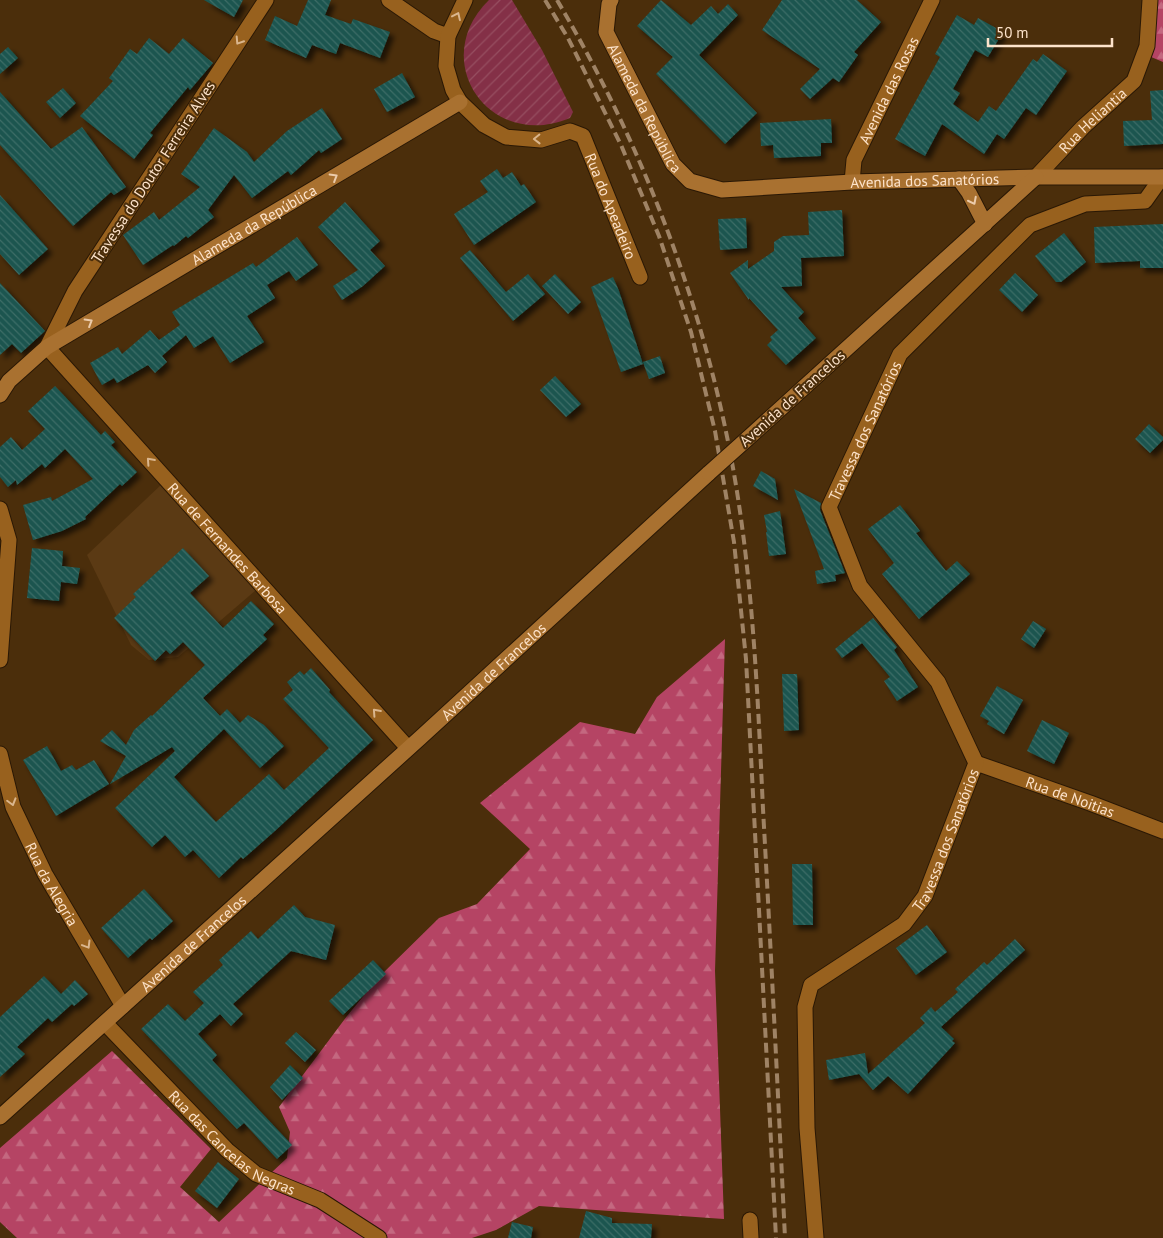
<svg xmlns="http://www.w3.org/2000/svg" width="1163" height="1238" font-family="'PT Sans',sans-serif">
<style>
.built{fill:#5b3a14}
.forest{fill:url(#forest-firs)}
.garden{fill:url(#garden-furrows)}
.building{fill:url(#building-back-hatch);filter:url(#shadow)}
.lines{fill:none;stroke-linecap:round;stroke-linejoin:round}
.street-casing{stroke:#2a1805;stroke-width:17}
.secondary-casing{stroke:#2a1805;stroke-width:17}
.street{stroke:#98611e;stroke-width:15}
.secondary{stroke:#a97130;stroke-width:15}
.rail{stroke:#9f8365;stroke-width:4;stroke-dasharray:10 5;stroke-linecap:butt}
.secondary-bridge-casing{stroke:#2a1805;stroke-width:17;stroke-linecap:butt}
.secondary-bridge{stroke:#a97130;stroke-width:15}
.oneway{stroke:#dab68e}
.oneway2{stroke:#ecccac}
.labels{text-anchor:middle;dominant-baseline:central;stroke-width:4;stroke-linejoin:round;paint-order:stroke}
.street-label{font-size:15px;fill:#fde3cb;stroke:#4b2e0b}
</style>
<defs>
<pattern id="forest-firs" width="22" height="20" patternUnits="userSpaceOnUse" patternTransform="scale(1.25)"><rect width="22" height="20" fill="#b54464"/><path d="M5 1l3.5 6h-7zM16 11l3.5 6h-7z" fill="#c46880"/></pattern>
<pattern id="garden-furrows" width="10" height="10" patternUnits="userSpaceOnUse" patternTransform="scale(1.25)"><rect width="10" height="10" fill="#843047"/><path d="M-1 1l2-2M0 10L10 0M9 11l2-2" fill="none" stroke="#964e60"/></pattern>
<pattern id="building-back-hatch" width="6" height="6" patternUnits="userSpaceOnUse" patternTransform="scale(1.25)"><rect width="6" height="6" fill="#1b554f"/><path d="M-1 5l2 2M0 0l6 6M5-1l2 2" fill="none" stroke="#3d6d67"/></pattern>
<filter id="shadow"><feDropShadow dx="4.5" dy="4.5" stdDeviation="2.5" flood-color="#0009"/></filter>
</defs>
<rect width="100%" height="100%" fill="#4b2e0b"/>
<!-- built -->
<polygon class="built" points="163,483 256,590 178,657 149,660 131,645 87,555"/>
<!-- forest -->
<g class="forest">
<polygon points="1155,0 1163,0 1163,62 1144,54"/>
<polygon points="725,639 715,971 724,1219 539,1206 496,1230 472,1238 17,1238 0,1222 0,1148 112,1051 211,1149 180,1187 219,1222 287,1158 290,1132 279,1107 347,1016 381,975 439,918 477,904 530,849 480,803 580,722 635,734 657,697"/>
</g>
<!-- garden -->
<path class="garden" d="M489 0H512L542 50 573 112 570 118C489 152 427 60 489 0Z"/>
<!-- building -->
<g class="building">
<polygon points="204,0 243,0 234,17"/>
<polygon points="308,0 331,0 325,15 351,24 353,19 390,32 380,58 340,43 336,54 312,45 306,58 265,40 275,16 297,26"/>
<polygon points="661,0 691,25 711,6 718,14 728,4 738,15 699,55 757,113 725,144 656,74 673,57 637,26"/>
<polygon points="782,0 857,0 881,22 854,52 858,55 839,82 833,78 810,99 800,89 820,69 762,30"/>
<polygon points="957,15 974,25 978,18 1003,32 988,57 975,50 953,89 960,93 953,104 978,122 989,106 996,111 1033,59 1037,62 1043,54 1067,71 1036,115 1026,108 1004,139 997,134 984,154 942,124 925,156 895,139 940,57 935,54"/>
<polygon points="149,38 169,54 183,38 213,63 190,90 188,87 150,133 153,135 134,159 80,116 113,81 109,78 130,49 137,54"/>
<polygon points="8,47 18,58 0,74 0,54"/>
<polygon points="402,73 415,97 387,112 374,89"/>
<polygon points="63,88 76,103 60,118 46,102"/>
<polygon points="1163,90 1163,144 1124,146 1123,121 1152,120 1150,91"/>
<polygon points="0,92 51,149 82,127 126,187 114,195 111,192 73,226 0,145"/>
<polygon points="322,108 342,139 321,153 319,150 291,175 288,171 252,198 234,175 208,210 214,217 188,238 186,236 174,246 173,245 143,265 123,235 154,212 159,220 200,187 181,174 214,128 247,152 254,162 287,131"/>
<polygon points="831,119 832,143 821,143 821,156 774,158 773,145 761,146 760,123"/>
<polygon points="497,169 503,178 512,172 521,186 524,184 536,202 474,245 454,214 488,192 480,181"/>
<polygon points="0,195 48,249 19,275 0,254"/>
<polygon points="345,202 380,241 370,250 385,266 363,286 342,300 333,286 358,270 318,227"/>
<polygon points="842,210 844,256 801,258 802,286 781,287 804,312 798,318 816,338 786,365 767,345 772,340 770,337 778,330 749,298 749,300 730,273 748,260 748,269 774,251 774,242 783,236 809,235 808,212"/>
<polygon points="746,218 747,248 720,250 718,219"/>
<polygon points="1163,224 1163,268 1140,268 1140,261 1095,263 1094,227"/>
<polygon points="1064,233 1086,262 1061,282 1056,282 1035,256"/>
<polygon points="297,237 318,265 296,281 289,271 267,285 275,298 247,316 264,342 230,363 213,336 194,348 186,335 162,356 167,362 155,373 148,365 117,383 114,378 102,385 90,363 118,347 122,354 150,330 159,340 180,325 172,312 253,263 256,267"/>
<polygon points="470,250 506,292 528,274 545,294 513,321 460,258"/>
<polygon points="1015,273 1038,295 1022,312 999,290"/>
<polygon points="555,274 581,302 568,314 542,286"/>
<polygon points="613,277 619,291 643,364 621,372 591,287"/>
<polygon points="0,283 45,331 21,353 12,344 0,355"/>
<polygon points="660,356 665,373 649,379 643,362"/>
<polygon points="555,376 581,404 566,417 540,390"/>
<polygon points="55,386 101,435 105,431 115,442 111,445 137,472 122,486 120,484 85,517 86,519 62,531 33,540 23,505 51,497 52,501 93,479 65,449 45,468 42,464 17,485 16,480 8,487 0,477 0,447 11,437 22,450 45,429 28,411"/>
<polygon points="1149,424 1163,437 1163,440 1150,453 1135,439"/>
<polygon points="761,471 775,479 778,500 753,486"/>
<polygon points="794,489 821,503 820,510 845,573 835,575 836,581 817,584 815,571 824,569"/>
<polygon points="900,505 920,531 916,533 946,571 957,561 970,574 919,619 882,574 894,563 868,529"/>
<polygon points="780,511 786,554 769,556 766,532 767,532 764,515"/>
<polygon points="32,548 63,551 62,566 80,568 77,584 61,582 59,601 27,598"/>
<polygon points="183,548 209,576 190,593 223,628 251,601 274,624 263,635 267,639 203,698 220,716 227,709 240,723 248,715 264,725 284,746 260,768 224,729 174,777 216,822 269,774 284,790 329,748 283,699 293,690 287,682 300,671 304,675 311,668 330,690 329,692 373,740 276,830 243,859 241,857 219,878 193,850 185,857 165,835 152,847 115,808 175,751 172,747 110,784 126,756 100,741 112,730 126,745 134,730 151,715 152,716 205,665 183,642 170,654 166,650 155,661 114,618 136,597 133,594"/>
<polygon points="873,618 897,647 894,650 918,687 897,701 884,681 890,677 862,643 842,658 835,649"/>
<polygon points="1033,621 1046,629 1034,648 1021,639"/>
<polygon points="782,674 797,674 799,730 784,731"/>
<polygon points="997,686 1023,700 1004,734 987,724 989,721 980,716"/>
<polygon points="1042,720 1069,733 1054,764 1027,751"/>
<polygon points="47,746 61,771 72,765 76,770 94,760 109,784 56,816 23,760"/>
<polygon points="792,864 812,864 813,925 793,925"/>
<polygon points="144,889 173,921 152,940 150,938 128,958 101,928"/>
<polygon points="294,905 305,917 335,925 326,960 291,951 233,1004 243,1014 231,1026 220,1014 198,1034 217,1055 212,1060 292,1145 277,1159 244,1123 237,1129 141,1029 168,1004 185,1021 204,1003 193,992 223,965 219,960 251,931 258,939"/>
<polygon points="927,925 947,952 916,975 896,948"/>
<polygon points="1015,939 1025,950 941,1027 954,1039 952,1041 955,1043 908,1094 888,1076 873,1090 859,1074 829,1080 826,1060 865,1053 868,1074 925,1023 920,1018 931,1007 935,1012 958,992 955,989 984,962 987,965"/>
<polygon points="373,960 386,974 343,1015 329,1001"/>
<polygon points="44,976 61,994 75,980 88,994 74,1006 72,1004 52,1022 48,1018 17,1047 25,1054 0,1077 0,1017"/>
<polygon points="296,1032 316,1050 305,1062 285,1043"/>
<polygon points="290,1065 303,1078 282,1100 270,1087"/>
<polygon points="218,1162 239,1179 217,1208 195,1191"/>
<polygon points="586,1211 612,1218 612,1223 652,1224 651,1238 579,1238"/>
<polygon points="512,1222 533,1227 531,1238 508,1238"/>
</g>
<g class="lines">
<!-- street casing -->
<g class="street-casing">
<g id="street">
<path id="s1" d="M266 0 75 291 47 347 408 748"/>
<polyline points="389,0 434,31 448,36"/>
<path id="s2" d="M465 0 448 36 446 66 453 90 460 102 484 125 506 137 541 140 570 131 583 136 640 277"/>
<path id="s3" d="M1036 177 1083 127 1134 81 1147 46 1150 0"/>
<path id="s4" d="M852 182 854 160 932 0"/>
<polyline points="0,509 9,540 0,660"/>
<path id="s5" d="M0 754 13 807 45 874 123 1006"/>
<path id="s6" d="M976 763 1090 803 1163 831"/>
<path id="s7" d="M105 1023 227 1150 256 1174 320 1200 379 1238"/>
<polyline points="750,1220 751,1238"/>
<path id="s8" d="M816 1238 807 1128 805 1007 811 985 904 924 925 896 976 763 938 682 860 586 829 507 900 354 1030 225 1085 204 1145 201 1162 177"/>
</g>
</g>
<!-- secondary casing -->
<g class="secondary-casing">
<g id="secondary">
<path id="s9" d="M611 0 609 4 606 32 673 164 690 181 722 190 852 182 1036 177H1163"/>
<polyline points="959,179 969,193 985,224"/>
<path id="s10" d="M0 395 9 381 47 347 460 102"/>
<polyline points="747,439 1036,177"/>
<path id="s11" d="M0 1117 420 738 709 473"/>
</g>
</g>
<!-- street -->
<use href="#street" class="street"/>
<!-- secondary -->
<use href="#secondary" class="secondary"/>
<!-- rail -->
<g class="rail">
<polyline points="545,0 568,38 621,145 659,236 691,332 715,431 734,542 746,659 776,1238"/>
<path d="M557 0C635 132 693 277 725 427 752 553 757 682 763 809 771 952 778 1095 785 1238"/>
</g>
<!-- secondary-bridge casing -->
<g class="secondary-bridge-casing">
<polyline id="secondary-bridge" points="709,473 747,439"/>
</g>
<!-- secondary-bridge -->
<use href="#secondary-bridge" class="secondary-bridge"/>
</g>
<!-- one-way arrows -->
<defs><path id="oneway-chevron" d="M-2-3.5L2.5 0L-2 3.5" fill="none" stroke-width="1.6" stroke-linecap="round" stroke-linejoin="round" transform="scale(1.25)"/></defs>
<g class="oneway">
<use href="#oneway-chevron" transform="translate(457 16) rotate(-65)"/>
<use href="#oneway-chevron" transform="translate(239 41) rotate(123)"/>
<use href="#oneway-chevron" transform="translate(537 139) rotate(179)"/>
<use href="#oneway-chevron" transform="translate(150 461) rotate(-132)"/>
<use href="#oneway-chevron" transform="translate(376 712) rotate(-132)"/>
<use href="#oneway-chevron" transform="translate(12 802) rotate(74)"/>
<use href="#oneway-chevron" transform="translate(87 945) rotate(59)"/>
</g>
<g class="oneway2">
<use href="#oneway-chevron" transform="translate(334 177) rotate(-31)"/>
<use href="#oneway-chevron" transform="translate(973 201) rotate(63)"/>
<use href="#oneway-chevron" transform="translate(89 322) rotate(-31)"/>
</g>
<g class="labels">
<!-- street labels -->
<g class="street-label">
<text stroke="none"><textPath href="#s4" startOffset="100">Avenida das Rosas</textPath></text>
<text stroke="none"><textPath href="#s9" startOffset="118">Alameda da República</textPath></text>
<text stroke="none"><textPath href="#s3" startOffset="80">Rua Heliantia</textPath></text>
<text transform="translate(153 172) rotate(-57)">Travessa do Doutor Ferreira Alves</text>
<text stroke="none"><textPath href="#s9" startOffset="441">Avenida dos Sanatórios</textPath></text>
<text stroke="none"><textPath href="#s2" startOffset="322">Rua do Apeadeiro</textPath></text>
<text stroke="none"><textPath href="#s10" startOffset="308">Alameda da República</textPath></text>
<text transform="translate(792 398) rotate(-42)">Avenida de Francelos</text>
<text stroke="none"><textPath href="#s8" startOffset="925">Travessa dos Sanatórios</textPath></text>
<text stroke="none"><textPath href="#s1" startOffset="681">Rua de Fernandes Barbosa</textPath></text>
<text stroke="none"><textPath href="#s11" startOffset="665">Avenida de Francelos</textPath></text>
<text stroke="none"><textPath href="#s6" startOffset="100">Rua de Noitias</textPath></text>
<text stroke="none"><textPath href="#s8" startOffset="460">Travessa dos Sanatórios</textPath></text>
<text stroke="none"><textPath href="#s5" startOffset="141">Rua da Alegria</textPath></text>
<text stroke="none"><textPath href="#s11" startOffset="260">Avenida de Francelos</textPath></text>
<text stroke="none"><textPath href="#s7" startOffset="176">Rua das Cancelas Negras</textPath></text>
</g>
</g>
<!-- scale -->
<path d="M988 38v8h124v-8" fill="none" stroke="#fde3cb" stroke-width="2.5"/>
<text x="996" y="38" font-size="15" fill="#fde3cb" stroke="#4b2e0b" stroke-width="4" paint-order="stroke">50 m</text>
</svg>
